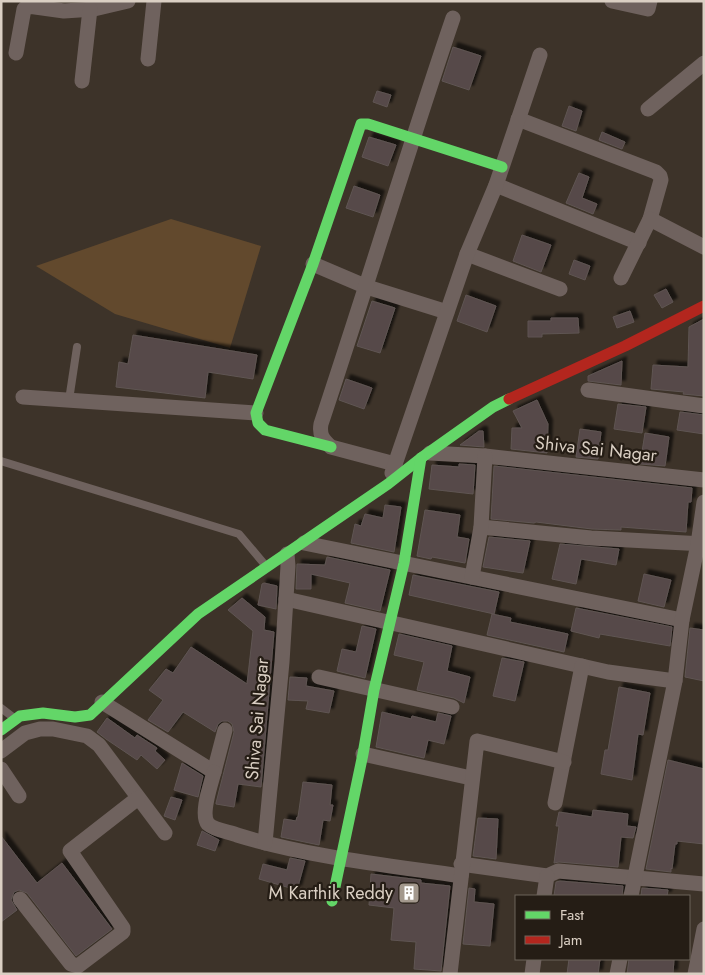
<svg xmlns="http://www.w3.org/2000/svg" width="705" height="975" font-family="Jost,sans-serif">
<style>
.green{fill:#62492d}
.building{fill:#564948;stroke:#5f5553;filter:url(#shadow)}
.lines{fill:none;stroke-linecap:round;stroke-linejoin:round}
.lane{stroke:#6f625e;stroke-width:8}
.street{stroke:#6f625e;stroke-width:15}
.fast{stroke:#63d668;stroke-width:11}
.jam{stroke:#b3261e;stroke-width:11}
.labels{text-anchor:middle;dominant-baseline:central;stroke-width:4.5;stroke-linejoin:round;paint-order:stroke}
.street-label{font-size:18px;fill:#dacfc3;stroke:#251d15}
.poi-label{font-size:18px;fill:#dacfc3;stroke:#251d15;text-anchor:end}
</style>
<defs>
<filter id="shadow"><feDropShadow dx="4.5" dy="-4.5" stdDeviation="1" flood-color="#0009"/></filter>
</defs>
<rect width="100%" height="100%" fill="#3d3329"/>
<!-- green -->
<polygon class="green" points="171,219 261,246 230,348 115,314 36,266"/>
<!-- building -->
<g class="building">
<polygon points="453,47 481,56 469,90 442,81"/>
<polygon points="377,91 391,95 387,107 373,102"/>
<polygon points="569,106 582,111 576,131 562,126"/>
<polygon points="602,132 625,142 622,149 599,140"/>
<polygon points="369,137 396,145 388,166 362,157"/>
<polygon points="579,173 589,177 582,198 597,204 593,214 566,203"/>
<polygon points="354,186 380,195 373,217 346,208"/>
<polygon points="522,235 551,245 541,272 513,261"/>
<polygon points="574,260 590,266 585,280 569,274"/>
<polygon points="666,289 673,302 662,308 654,295"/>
<polygon points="466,295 496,306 487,332 457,321"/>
<polygon points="372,301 395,308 380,353 357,346"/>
<polygon points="630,311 634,322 617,328 613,317"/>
<polygon points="551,318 578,318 579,333 542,334 542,337 528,337 528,321 551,321"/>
<polygon points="704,319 704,396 683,394 684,392 651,389 653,365 688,367 689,327"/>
<polygon points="133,335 257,355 253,379 208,372 205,398 116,387 119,362 128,364"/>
<polygon points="622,361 621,385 588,381 588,376"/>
<polygon points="346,379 372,388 364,409 339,400"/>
<polygon points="537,400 548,424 547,453 511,449 512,428 522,428 513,411"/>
<polygon points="618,404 646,407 642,433 614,429"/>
<polygon points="680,412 704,415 704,434 677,430"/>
<polygon points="580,429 601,432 598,459 576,457"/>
<polygon points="479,431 483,431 484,447 460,445"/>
<polygon points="645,433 669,437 665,466 640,464"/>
<polygon points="459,464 475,465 473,494 429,489 432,465 459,467"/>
<polygon points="494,466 692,488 691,502 688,502 686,532 621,527 621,530 592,529 536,522 534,523 491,519"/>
<polygon points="385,505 401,507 394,552 351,543 355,524 361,526 365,514 383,518"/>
<polygon points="425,510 460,515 457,537 469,539 465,563 432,557 431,559 417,556"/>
<polygon points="489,537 530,541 523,573 483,567"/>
<polygon points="560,544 619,549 616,565 581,559 576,584 552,579"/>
<polygon points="327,557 390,570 380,611 345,603 350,583 311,574 311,589 296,589 297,564 325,565"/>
<polygon points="644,574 671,580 664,607 638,601"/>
<polygon points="413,575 499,592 494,614 409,595"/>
<polygon points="264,583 277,586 276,609 258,605 262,584"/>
<polygon points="242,598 265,617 264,630 274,632 261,787 238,784 234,807 216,804 216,803 234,732 232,724 228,721 222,721 218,724 215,732 183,712 168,732 148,720 163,700 149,690 166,669 173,673 191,647 247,684 253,631 228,610"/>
<polygon points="576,608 672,627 670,646 600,634 599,638 571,631"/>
<polygon points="492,614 511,618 510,622 568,634 564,652 487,635"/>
<polygon points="362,626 376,629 365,678 337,671 342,649 356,652"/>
<polygon points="690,628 704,630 704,681 685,677"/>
<polygon points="399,634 452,646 447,671 470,677 464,703 454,698 417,690 424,662 394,655"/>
<polygon points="502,658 524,662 515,701 493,696"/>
<polygon points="290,677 307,678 306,686 334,691 329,713 306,709 308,701 288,700"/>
<polygon points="619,687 650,693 643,735 638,734 632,780 601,774 605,750 608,750"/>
<polygon points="382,712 411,719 412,716 436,722 438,713 451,716 444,744 428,740 424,758 376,747"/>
<polygon points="107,718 135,738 137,735 157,748 155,751 165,760 157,769 141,755 137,760 106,739 97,732"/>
<polygon points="668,760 704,769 704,844 677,841 677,844 675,844 672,869 671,868 671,872 646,869"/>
<polygon points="182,763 203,776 198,797 174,790"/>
<polygon points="303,782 332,785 330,805 333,805 330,821 323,820 319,845 281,837 284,819 296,821 297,817 298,817"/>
<polygon points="171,797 182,800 175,820 164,816"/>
<polygon points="593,810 628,814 627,826 636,827 633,838 621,837 618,867 559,862 554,863 559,826 556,826 559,812 592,817"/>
<polygon points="478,818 498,819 496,859 473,856"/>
<polygon points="202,831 219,840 215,851 197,845"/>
<polygon points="1,836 37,883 62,863 112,929 76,956 27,893 19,890 14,892 11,900 17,910 1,922"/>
<polygon points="290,858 305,861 297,890 259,879 263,864 287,870"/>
<polygon points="371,874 421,880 421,883 450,886 441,971 414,969 416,942 391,940 394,908 369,905"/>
<polygon points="560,881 623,886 622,896 554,896 556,882"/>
<polygon points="469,888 475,889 474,902 494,904 490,946 463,944"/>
<polygon points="642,888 668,890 667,896 641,896"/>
<polygon points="569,959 600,959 598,974 567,974"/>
<polygon points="629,959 674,959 673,974 627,974"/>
</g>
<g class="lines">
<!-- lane -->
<g class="lane">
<polyline points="69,400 77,347"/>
<polyline points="1,461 239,534 266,566"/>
<polyline points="1,708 14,718"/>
</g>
<!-- street -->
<g class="street">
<polyline points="612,1 648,9 650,1"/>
<polyline points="16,53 24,9 28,6 64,11 94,9 128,1"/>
<polyline points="148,59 154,1"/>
<polyline points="82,81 90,9"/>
<polyline points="648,109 704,63"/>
<polyline points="518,119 656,172 660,176 661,180 650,219"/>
<polyline points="496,185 639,243"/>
<polyline points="467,254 560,289"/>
<polyline points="313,264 367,287 447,312"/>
<polyline points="621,278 650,219 704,247"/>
<polyline points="588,390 704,406"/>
<polyline points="23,397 256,413"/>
<polyline points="430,453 485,456 704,480"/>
<path d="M395 464 331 447C323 440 319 435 321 424 366 289 407 153 453 18"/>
<polyline points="392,473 467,254 496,185 540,55"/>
<polyline points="481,527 591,538 704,544"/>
<polyline points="304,543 682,620"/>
<polyline points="472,577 481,527 485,456"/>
<polyline points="286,599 608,672 675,681"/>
<polyline points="319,677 452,707"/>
<polyline points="102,702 214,772 225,730"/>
<polyline points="1,751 25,733 40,729 53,729 87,736 99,745 165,833"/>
<polyline points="363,754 471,778"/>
<polyline points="1,769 19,796"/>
<path d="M214 772C211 784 200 814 208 824 214 830 229 832 237 835 309 857 386 865 461 876"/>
<polyline points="555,803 582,666"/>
<polyline points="265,843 282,662 288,566 287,554"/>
<polyline points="461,864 547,876 558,871 704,884"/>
<polyline points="544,896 547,876"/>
<polyline points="631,896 675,681 682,620 698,544 704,502"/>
<polyline points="20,899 71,964 78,966 123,932 123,928 70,851 138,798"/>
<polyline points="450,974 477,741 564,762"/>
<polyline points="532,974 534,959"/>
<polyline points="617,974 620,959"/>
<polyline points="695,974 704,929"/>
</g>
<!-- fast -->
<g class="fast">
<polyline points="331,447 265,430 258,423 256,413 313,264 361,124 368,124 502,167"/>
<polyline points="1,730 20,716 43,713 75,717 90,715 198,614 388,484 421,458 493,407 509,399"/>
<polyline points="332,901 363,754 374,690 404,563 421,458"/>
</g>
<!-- jam -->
<polyline class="jam" points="509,399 625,346 704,306"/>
</g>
<!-- icons -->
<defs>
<g id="building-square" transform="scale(1.125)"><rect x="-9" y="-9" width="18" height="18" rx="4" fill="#a3988d" stroke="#251d15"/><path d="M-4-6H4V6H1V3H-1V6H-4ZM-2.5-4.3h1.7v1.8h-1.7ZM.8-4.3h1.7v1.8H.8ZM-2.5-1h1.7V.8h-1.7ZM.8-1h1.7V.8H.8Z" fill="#fff"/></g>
</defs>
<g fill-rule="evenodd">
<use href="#building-square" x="409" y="893"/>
</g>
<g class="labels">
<!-- street labels -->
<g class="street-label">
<text transform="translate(596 449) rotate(6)">Shiva Sai Nagar</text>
<text transform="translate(257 719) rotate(-85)">Shiva Sai Nagar</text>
</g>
<!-- poi labels -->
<g class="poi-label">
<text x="393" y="893">M Karthik Reddy</text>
</g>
</g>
<!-- border -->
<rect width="705" height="975" fill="none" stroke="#dacfc3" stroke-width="5"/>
<!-- legend -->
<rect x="515" y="895" width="175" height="65" fill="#251d15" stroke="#6d645b"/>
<rect x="525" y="911" width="25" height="8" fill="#63d668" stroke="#6d645b"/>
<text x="560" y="920" font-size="15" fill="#dacfc3">Fast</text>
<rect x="525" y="936" width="25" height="8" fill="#b3261e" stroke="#6d645b"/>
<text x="560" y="945" font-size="15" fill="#dacfc3">Jam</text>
</svg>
